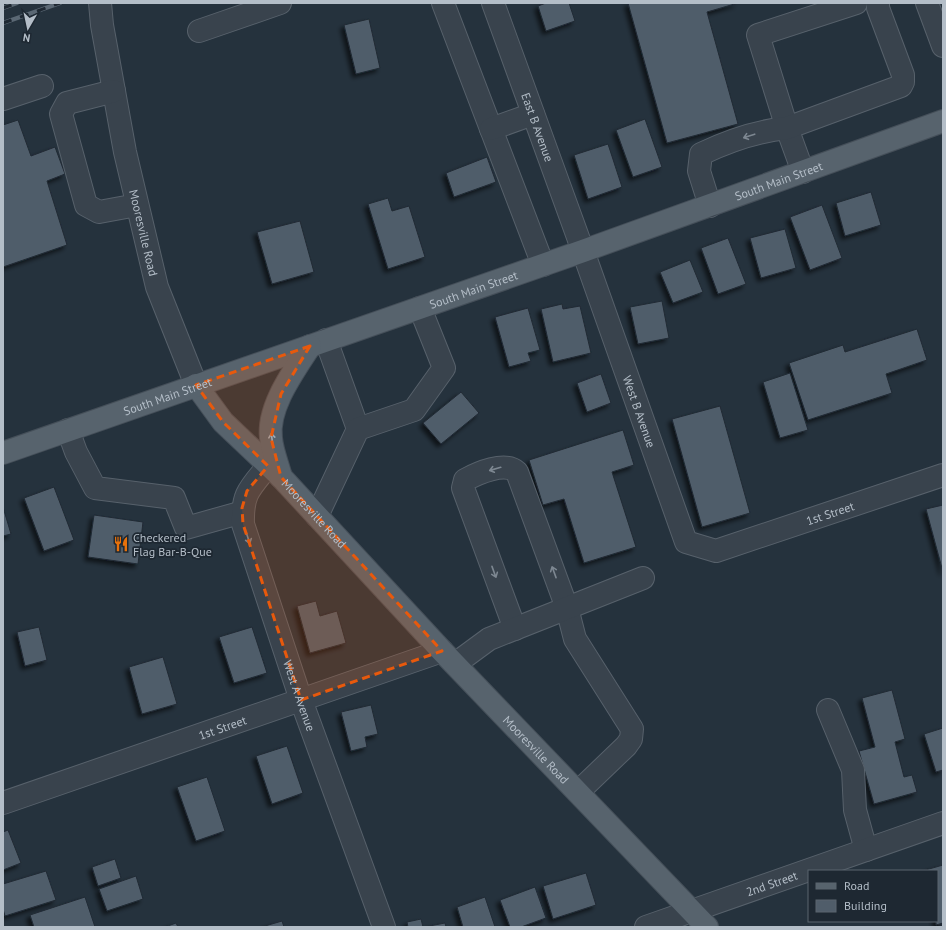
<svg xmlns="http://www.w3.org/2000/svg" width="946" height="930" font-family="'PT Sans',sans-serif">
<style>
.building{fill:#505d6a;stroke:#202a34;filter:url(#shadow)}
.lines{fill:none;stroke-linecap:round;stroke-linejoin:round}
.minor-casing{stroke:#57616b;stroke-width:24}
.major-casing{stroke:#454f59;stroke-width:24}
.minor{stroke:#39434d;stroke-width:22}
.major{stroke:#57636d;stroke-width:22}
.rail-casing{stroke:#5b6874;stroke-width:4.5}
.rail{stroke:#1e2832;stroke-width:3;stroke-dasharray:9;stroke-linecap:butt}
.oneway{stroke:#7d8791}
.oneway2{stroke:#a1acb6}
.marked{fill:#e8590c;fill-opacity:0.2;stroke:#e8590c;stroke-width:3;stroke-dasharray:8 5;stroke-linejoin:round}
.labels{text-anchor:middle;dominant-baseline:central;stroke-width:3.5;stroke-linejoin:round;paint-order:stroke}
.street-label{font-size:12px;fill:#b4bec8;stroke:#1e2832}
.poi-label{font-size:12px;fill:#b4bec8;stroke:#1e2832;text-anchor:start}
</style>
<defs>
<filter id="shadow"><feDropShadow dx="-3.5" dy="3.5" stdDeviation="2" flood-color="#0009"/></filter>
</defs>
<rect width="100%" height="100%" fill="#25323d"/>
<!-- building -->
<g class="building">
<polygon points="546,3 569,3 575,21 546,31 538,6"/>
<polygon points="628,3 738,3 707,12 738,124 667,143"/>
<polygon points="369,19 380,68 356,74 344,25"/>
<polygon points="645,119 662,167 633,177 616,130"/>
<polygon points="18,120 31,156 55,147 65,174 47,181 67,245 3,267 3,125"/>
<polygon points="608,144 622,187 588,199 574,155"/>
<polygon points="487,157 496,182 454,197 446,173"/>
<polygon points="871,192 881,225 845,236 836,203"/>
<polygon points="388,198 392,211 409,206 425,257 388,269 368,204"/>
<polygon points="822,205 842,258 810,270 790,217"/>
<polygon points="300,221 314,272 272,284 257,232"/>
<polygon points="785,229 796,268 761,278 750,238"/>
<polygon points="728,238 746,284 718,294 701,248"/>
<polygon points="690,260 703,292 673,303 660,272"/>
<polygon points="662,301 669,338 638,344 630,307"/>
<polygon points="562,304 563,309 580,306 591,353 553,362 541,309"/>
<polygon points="528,308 540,350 528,353 531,361 509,367 495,317"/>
<polygon points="917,329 927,360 886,374 892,393 808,420 789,363 843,345 845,352"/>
<polygon points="790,373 808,430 780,438 763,382"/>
<polygon points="601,374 611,403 587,412 577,383"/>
<polygon points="461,392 479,413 441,444 423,423"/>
<polygon points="720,406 750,513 702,527 672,419"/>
<polygon points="623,430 634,465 612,472 636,547 584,563 564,499 543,505 529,460"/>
<polygon points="54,487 74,540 44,551 24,498"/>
<polygon points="943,505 943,572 926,509"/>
<polygon points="3,507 11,534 3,536"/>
<polygon points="94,515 143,522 138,564 88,557"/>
<polygon points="316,601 320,616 337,611 346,643 310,653 297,606"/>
<polygon points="39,627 47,660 25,666 17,632"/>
<polygon points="252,627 267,673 234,683 219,637"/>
<polygon points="163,657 177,704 142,714 129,667"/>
<polygon points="892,690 905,739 895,742 904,777 912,775 917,792 874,804 859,751 875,747 862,698"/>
<polygon points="371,705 378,734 365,737 367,747 351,751 341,712"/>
<polygon points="943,728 943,770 936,772 924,734"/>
<polygon points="287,746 303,793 272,804 256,756"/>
<polygon points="207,777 225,831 196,841 177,787"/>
<polygon points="8,830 21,863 3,870 3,832"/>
<polygon points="115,859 121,878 98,886 92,867"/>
<polygon points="943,865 943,923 936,925 937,871 922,871"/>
<polygon points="46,871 56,900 5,916 3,909 3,884"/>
<polygon points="586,873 596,905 553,919 543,886"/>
<polygon points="136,876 143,899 107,911 99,889"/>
<polygon points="535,887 546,918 521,927 510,927 500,900"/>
<polygon points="85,897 95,927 34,927 30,915"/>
<polygon points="485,897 495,927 463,927 457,907"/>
<polygon points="421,919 423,927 408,927 407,922"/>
<polygon points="282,921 284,927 265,927 265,926"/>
<polygon points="176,923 178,927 165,927"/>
<polygon points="445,923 446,927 424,927"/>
</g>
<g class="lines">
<!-- minor casing -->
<g class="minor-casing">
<g id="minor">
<path id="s1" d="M100 3 102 25 125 152 157 287 196 385"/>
<polyline points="443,3 543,265"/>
<path id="s2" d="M493 3 583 251 686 542 716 551 943 475"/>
<polyline points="927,3 943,46"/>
<polyline points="199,31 280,3"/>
<polyline points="114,91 67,103 61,114 86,205 99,212 137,205"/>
<polyline points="3,99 42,86"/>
<polyline points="491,129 533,114"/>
<polyline points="803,172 787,128 758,35 856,3"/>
<path d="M710 206 699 171 701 154C728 141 758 131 787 128L901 86 903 82V75L878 8V3"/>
<polyline points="326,340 358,429"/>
<polyline points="68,430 76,452 95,488 174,498 186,528 243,512"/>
<path id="s3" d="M268 466C250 488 242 493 243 524L301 700 384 927"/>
<polyline points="317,516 358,429 414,410 444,368 420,308"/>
<path d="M515 629 463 488 465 480C478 473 505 461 517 472L567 608 575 639 632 729 631 739 626 746 578 792"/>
<polyline points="455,664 489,639 643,578"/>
<polyline points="828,710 853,770 855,810 866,850"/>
<path id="s4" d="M3 803 442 651"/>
<path id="s5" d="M646 927 943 823"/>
</g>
</g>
<!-- major casing -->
<g class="major-casing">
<g id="major">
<path id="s6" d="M196 385 223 422 281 477 442 651 707 927"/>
<path id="s7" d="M3 453 583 251 943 121"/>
<path d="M281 477C278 465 272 451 271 438 267 407 294 371 310 346"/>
</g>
</g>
<!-- minor -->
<use href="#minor" class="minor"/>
<!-- major -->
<use href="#major" class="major"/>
<!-- rail casing -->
<g class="rail-casing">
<g id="rail">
<polyline points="3,8 17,3"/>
<polyline points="3,23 60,3"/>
</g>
</g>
<!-- rail -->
<use href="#rail" class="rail"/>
</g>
<!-- one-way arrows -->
<defs><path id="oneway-shaft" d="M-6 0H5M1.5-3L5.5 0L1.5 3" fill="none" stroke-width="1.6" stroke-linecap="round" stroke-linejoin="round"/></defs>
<g class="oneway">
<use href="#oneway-shaft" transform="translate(749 136) rotate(162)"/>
<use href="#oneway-shaft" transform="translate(495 469) rotate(164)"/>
<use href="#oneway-shaft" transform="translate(248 538) rotate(72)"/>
<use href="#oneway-shaft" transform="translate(494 572) rotate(70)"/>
<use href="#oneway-shaft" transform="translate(554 572) rotate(-110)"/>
</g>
<use class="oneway2" href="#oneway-shaft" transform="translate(272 439) rotate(-97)"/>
<!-- marked area -->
<path class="marked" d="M310 346 281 394 271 438 281 477 442 651 301 700 243 524 242 508 247 491 268 466 223 422 196 385Z"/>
<!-- icons -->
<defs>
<g id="restaurant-bare" transform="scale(1.2)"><path d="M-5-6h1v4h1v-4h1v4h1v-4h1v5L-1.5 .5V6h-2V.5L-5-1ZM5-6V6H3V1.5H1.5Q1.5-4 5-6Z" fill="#e8710a" stroke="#1e2832" stroke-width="2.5" paint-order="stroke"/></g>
</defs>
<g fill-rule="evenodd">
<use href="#restaurant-bare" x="121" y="544"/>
</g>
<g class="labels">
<!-- street labels -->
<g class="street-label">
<text stroke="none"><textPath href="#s2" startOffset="132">East B Avenue</textPath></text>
<text stroke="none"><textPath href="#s7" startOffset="822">South Main Street</textPath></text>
<text stroke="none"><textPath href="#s1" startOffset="234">Mooresville Road</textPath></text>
<text stroke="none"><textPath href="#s7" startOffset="498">South Main Street</textPath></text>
<text stroke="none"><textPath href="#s7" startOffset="174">South Main Street</textPath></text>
<text stroke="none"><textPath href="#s2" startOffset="434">West B Avenue</textPath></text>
<text stroke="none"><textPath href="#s6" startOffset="175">Mooresville Road</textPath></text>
<text stroke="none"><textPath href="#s2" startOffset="724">1st Street</textPath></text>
<text stroke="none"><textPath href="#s3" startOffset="246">West A Avenue</textPath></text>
<text stroke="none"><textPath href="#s4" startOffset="232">1st Street</textPath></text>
<text stroke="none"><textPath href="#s6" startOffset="499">Mooresville Road</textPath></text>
<text stroke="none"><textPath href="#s5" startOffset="133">2nd Street</textPath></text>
</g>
<!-- poi labels -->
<g class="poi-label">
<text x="133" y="537">Checkered<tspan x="133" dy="14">Flag Bar-B-Que</tspan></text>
</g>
</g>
<!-- border -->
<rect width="946" height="930" fill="none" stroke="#b4bec8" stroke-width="8"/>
<!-- legend -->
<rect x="808" y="870" width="130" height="52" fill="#1e2832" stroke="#5a646e"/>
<rect x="816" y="883" width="20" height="6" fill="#57636d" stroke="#5a646e"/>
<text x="844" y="890" font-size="12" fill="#b4bec8">Road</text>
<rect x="816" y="900" width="20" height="12" fill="#505d6a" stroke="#5a646e"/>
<text x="844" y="910" font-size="12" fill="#b4bec8">Building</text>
<!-- north arrow -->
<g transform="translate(28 28) rotate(189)" stroke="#1e2832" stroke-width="3" paint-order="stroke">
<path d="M0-3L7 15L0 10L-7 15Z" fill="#b4bec8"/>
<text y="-6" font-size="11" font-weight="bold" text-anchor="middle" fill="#b4bec8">N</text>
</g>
</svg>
